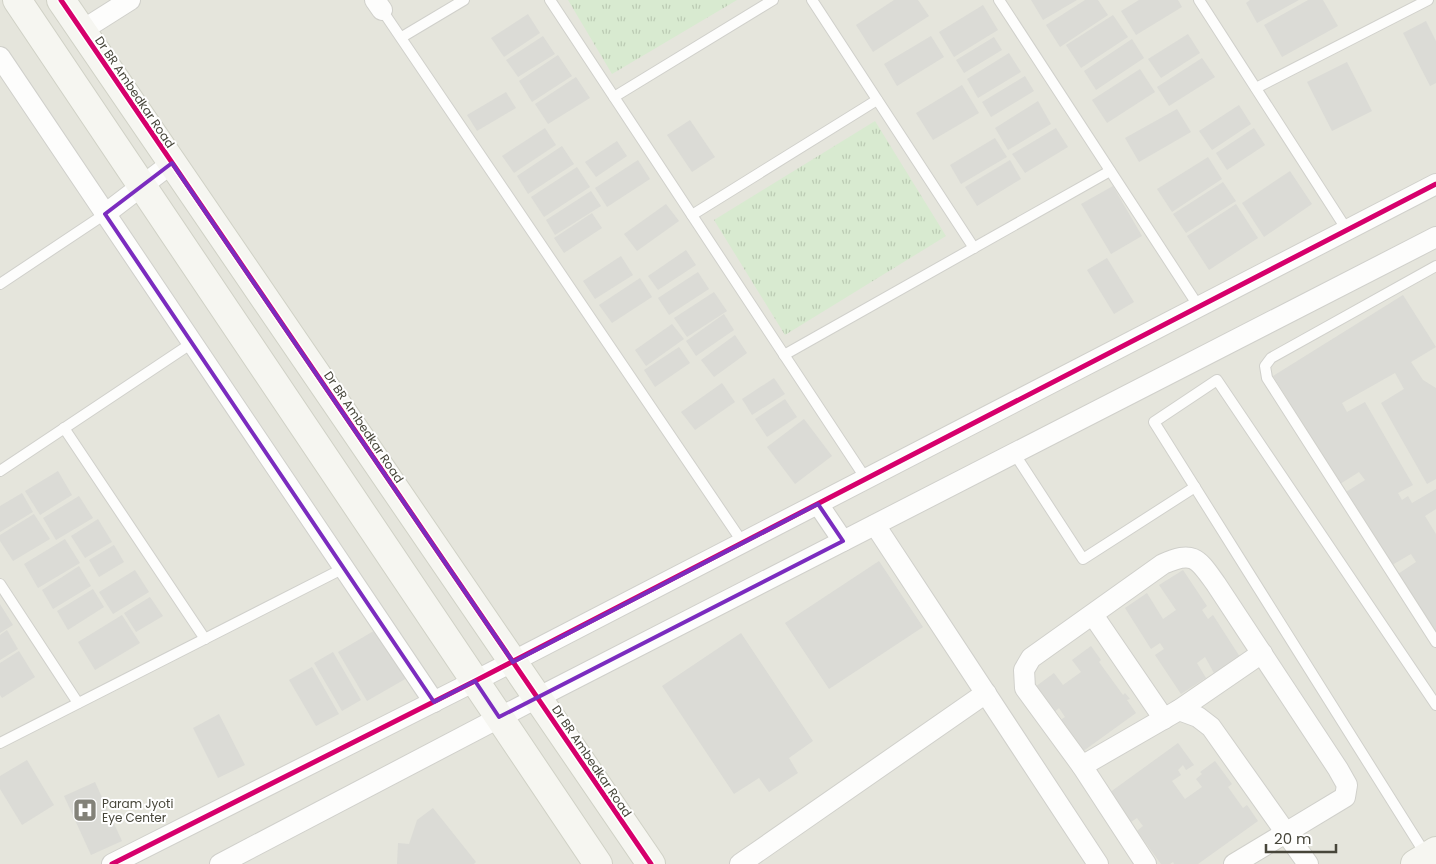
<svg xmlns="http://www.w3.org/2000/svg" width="1436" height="864" font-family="Poppins,sans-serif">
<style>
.residential{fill:#e5e5dc}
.grass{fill:url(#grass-tufts)}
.building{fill:#dbdbd6}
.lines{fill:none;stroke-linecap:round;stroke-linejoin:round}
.lane-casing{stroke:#d0d0cb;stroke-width:12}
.street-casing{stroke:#d0d0cb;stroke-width:22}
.secondary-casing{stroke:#d0d1c6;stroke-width:30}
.lane{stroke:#fdfdfc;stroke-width:10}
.street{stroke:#fdfdfc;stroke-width:20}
.secondary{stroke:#f6f6f1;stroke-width:28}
.cycleway-casing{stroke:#fff;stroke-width:8}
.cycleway{stroke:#d6006c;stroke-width:5}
.marked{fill:none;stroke:#7b2cbf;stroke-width:4;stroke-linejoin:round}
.labels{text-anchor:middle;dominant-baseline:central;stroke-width:4;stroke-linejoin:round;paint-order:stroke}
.street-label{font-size:12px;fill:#47463a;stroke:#fff}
.poi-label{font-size:12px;fill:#47463a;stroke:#fff;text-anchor:start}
</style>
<defs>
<pattern id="grass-tufts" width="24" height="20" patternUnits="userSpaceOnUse" patternTransform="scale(1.25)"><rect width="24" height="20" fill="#d8ead0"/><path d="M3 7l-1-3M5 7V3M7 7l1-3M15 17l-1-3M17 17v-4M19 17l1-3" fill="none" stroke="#bbcab3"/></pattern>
</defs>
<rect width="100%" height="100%" fill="#f2f2ed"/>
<!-- residential -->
<rect class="residential" x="0" y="0" width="1436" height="864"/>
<!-- grass -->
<g class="grass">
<polygon points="568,0 737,0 612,74"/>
<polygon points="875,121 946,236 785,335 714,220"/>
</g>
<!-- building -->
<g class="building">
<polygon points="894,0 918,0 929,16 873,52 856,25"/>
<polygon points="1031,0 1077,0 1043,20"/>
<polygon points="1085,0 1098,0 1108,15 1060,47 1046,25"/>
<polygon points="1139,0 1178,0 1182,7 1136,35 1121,11"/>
<polygon points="1250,0 1299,0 1257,23 1246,3"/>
<polygon points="1308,0 1323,0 1338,26 1282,57 1264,25"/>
<polygon points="983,5 998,30 954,57 939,32"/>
<polygon points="528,14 540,33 504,57 491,38"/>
<polygon points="1113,15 1128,37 1081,68 1066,45"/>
<polygon points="1426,21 1436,41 1436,83 1430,86 1403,33"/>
<polygon points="1188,34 1200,53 1161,78 1148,59"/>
<polygon points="543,36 555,54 518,77 506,60"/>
<polygon points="931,36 944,57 897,86 884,64"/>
<polygon points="994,37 1002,50 964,73 956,60"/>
<polygon points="1132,39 1144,58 1096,90 1084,71"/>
<polygon points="1009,53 1021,72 978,98 967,79"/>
<polygon points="558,55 572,76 532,102 519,81"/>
<polygon points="1202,58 1215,77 1169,106 1157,87"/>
<polygon points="1347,62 1372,111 1332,131 1307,82"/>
<polygon points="1140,69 1155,92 1107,123 1092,100"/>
<polygon points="1025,76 1034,91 991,117 982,102"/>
<polygon points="576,77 590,98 548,124 535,104"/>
<polygon points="962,85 979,113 933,140 916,113"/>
<polygon points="506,92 516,108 477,131 467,115"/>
<polygon points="1038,101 1051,124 1008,150 995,128"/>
<polygon points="1239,105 1251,124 1212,150 1199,131"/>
<polygon points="1177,109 1191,132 1139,162 1125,138"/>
<polygon points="690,120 715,157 692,172 667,135"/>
<polygon points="545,128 556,145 514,173 502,156"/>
<polygon points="1056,128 1068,147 1025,173 1012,154"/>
<polygon points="1254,128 1265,145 1227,170 1216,153"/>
<polygon points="995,138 1007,157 961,184 950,165"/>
<polygon points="617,141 627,156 596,177 585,162"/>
<polygon points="562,146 574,164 528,194 517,176"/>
<polygon points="1208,157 1222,179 1172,212 1157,189"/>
<polygon points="638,160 650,179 607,207 595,188"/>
<polygon points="1010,160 1021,179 977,206 965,187"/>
<polygon points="577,167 590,187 544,217 531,197"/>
<polygon points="1290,171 1312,204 1264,237 1242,203"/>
<polygon points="1223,182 1236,201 1186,233 1173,214"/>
<polygon points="1113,186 1142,236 1111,254 1081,204"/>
<polygon points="591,191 601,206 555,235 546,220"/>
<polygon points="666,204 679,221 637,251 624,234"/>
<polygon points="1236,204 1258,238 1209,270 1187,236"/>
<polygon points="592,213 602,228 564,253 554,238"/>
<polygon points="686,250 696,265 658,290 648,276"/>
<polygon points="621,256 633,275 595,299 583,281"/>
<polygon points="1107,258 1134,302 1114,314 1087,270"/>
<polygon points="698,272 709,289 669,315 658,298"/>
<polygon points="640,278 652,297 612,323 599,305"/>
<polygon points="714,292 727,311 687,337 674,318"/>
<polygon points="1403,295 1436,347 1411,362 1423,380 1436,388 1436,479 1427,484 1381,403 1404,389 1395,373 1342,403 1347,412 1365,402 1413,485 1398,493 1402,500 1408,496 1412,503 1436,489 1436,509 1425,516 1436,534 1436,634 1398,574 1416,562 1411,554 1392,565 1346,492 1365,480 1359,472 1340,484 1273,376"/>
<polygon points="724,314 734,330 696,356 686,341"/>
<polygon points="672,324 684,339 646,366 635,350"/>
<polygon points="735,335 747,353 714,377 701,360"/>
<polygon points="679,347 690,363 655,387 644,370"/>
<polygon points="774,378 785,394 752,415 742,399"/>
<polygon points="722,383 735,402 695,430 681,412"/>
<polygon points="785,399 797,417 767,437 755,419"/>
<polygon points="804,419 832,456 795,484 767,447"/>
<polygon points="58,471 72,495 40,515 25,491"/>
<polygon points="22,493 33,512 0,532 0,506"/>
<polygon points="79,496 93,518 56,540 43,518"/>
<polygon points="34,514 50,539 13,561 0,541 0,535"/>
<polygon points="98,519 112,542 85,558 71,536"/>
<polygon points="65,539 80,563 38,588 24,564"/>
<polygon points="114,545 124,562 99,577 89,560"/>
<polygon points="879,561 923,627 829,689 785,623"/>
<polygon points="79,566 91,586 53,609 42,590"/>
<polygon points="135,570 149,592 113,614 99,592"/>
<polygon points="1183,570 1207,606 1202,610 1208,619 1213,615 1240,657 1214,673 1205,657 1197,663 1206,678 1181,694 1155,655 1164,649 1160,643 1151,649 1125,608 1147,593 1163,619 1176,610 1159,585"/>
<polygon points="93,589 104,607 68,630 57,611"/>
<polygon points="150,597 163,616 136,632 124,613"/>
<polygon points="0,604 13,625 0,633"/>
<polygon points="122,615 140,643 95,670 78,642"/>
<polygon points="377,629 407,678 367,701 338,652"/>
<polygon points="7,630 18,649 0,660 0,635"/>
<polygon points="741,633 813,741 789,758 798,773 769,792 759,778 734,794 662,686"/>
<polygon points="1091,646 1101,660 1099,662 1123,695 1125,693 1130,699 1127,700 1136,713 1082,752 1059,721 1065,717 1059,708 1053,713 1035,687 1054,673 1063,685 1081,672 1072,660"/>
<polygon points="19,651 35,677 2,698 0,695 0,663"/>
<polygon points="333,652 361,700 342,711 314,663"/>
<polygon points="312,667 339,714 316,726 289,680"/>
<polygon points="219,714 245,765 218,778 193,728"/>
<polygon points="1178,743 1194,765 1186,770 1183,765 1178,770 1181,775 1172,781 1185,799 1202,787 1196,779 1202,774 1200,772 1215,761 1232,784 1228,787 1243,808 1247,805 1258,821 1198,864 1174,864 1173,862 1170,864 1161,864 1137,831 1143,826 1137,818 1131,822 1109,793"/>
<polygon points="27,760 54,805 22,825 0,789 0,776"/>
<polygon points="95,782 122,841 91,855 64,796"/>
<polygon points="433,808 476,862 474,864 397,864 398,843 409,844 417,820"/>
</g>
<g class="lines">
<!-- lane casing -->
<g class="lane-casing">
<g id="lane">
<polyline points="550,0 866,479"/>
<polyline points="812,0 974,248"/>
<polyline points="999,0 1199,307"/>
<polyline points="1199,0 1347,230"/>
<polyline points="382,10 743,543"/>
<polyline points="402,37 464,0"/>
<polyline points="1256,88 1428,0"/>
<polyline points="614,97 773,0"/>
<polyline points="692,215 877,100"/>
<polyline points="1436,266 1271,358 1265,366 1267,378 1436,642"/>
<polyline points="0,284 105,214"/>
<polyline points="784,355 1110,171"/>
<polyline points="64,428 205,639"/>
<polyline points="1014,453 1083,559 1195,487"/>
<polyline points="0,471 192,343"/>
<polyline points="0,584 78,703"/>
<polyline points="0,743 344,568"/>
<polyline points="1426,855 1154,422 1217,380 1436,705"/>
</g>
</g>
<!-- street casing -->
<g class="street-casing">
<g id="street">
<polyline points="375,0 382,10"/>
<polyline points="81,31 130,0"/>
<polyline points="0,57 434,702"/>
<polyline points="105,214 172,163"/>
<polyline points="818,504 843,541"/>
<polyline points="875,525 1098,864"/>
<polyline points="1093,615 1164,719"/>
<polyline points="1179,710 1198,717 1211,727 1308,864"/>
<polyline points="1082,766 1179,710 1262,653"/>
<polyline points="112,864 475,681 1436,184"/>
<polyline points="220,864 537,698 1436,237"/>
<polyline points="740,864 986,693"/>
<path d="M1146 864 1082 766 1025 688 1024 670 1031 658 1163 564C1194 550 1198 559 1216 584L1338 769 1347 785 1345 797 1234 864"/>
</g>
</g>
<!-- secondary casing -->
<g class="secondary-casing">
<g id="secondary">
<polyline points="17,0 598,864"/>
<polyline points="61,0 651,864"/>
<polyline points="1415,864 1436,851"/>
</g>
</g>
<!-- lane -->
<use href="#lane" class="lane"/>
<!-- street -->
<use href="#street" class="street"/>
<!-- secondary -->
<use href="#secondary" class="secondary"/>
<!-- cycleway casing -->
<g class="cycleway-casing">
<g id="cycleway">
<polyline points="61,0 651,864"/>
<polyline points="112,864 475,681 1436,184"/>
</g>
</g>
<!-- cycleway -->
<use href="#cycleway" class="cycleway"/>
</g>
<!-- marked area -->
<path class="marked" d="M172 163 513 662 818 504 843 541 499 717 475 681 434 702 105 214Z"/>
<!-- icons -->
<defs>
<g id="hospital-square" transform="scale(1.25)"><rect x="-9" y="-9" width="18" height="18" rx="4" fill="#838279" stroke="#fff"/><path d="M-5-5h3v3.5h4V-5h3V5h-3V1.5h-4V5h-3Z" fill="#fff"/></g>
</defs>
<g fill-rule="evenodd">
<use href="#hospital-square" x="85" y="810"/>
</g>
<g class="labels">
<!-- street labels -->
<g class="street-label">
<text transform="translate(135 92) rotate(56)">Dr BR Ambedkar Road</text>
<text transform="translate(364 427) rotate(56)">Dr BR Ambedkar Road</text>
<text transform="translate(592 761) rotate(56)">Dr BR Ambedkar Road</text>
</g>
<!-- poi labels -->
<g class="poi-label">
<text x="102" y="803">Param Jyoti<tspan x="102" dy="14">Eye Center</tspan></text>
</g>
</g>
<!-- scale -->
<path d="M1266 844v8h70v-8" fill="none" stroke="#47463a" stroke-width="2.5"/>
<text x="1274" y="844" font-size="15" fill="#47463a" stroke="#ffffff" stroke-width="4" paint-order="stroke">20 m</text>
</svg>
